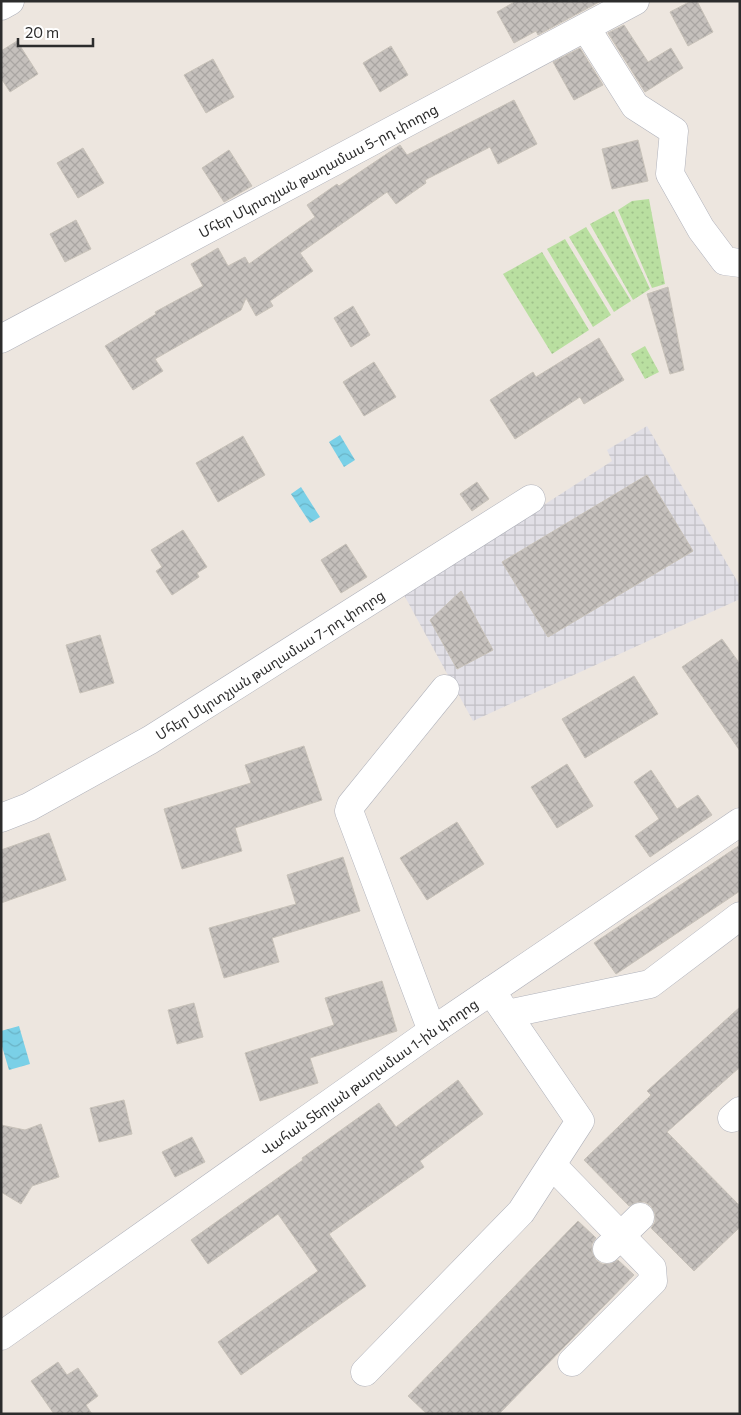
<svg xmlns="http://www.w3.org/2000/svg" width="741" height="1415" font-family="Commissioner,'Noto Sans Armenian',sans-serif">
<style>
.industrial{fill:url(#industrial-grid)}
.grass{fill:url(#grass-dots)}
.water{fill:url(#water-waves)}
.building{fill:url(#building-cross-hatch);stroke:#c8c2b9}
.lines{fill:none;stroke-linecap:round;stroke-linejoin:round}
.minor-casing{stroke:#b0b2bb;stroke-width:29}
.minor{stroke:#fff;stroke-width:28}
.labels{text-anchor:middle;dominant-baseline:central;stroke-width:4.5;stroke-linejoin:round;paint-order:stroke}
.street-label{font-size:14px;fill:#2c2c2c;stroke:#fff}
</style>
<defs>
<pattern id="industrial-grid" width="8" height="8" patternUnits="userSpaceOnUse" patternTransform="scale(1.25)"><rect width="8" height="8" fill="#e1dfe6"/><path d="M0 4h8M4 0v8" fill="none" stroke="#c1c0c5"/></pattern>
<pattern id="grass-dots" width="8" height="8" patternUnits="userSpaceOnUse" patternTransform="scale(1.25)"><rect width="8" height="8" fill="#b9dfa0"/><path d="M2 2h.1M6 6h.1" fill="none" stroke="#9fc08a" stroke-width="1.8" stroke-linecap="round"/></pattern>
<pattern id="water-waves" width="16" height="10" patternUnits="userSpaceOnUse" patternTransform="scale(1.25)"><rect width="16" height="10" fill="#7ad0e7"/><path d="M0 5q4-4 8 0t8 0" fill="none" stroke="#6ab3c6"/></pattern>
<pattern id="building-cross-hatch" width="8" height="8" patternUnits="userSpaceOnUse" patternTransform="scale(1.25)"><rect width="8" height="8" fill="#c5c0bc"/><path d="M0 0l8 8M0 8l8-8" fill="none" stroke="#a9a5a2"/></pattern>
</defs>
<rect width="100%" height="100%" fill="#ede6df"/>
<!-- industrial -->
<polygon class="industrial" points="647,426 740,586 740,599 473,721 404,595 612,461 607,450"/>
<!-- grass -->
<g class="grass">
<polygon points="649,199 665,284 652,288 618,210 632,201"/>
<polygon points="614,211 650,289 633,300 590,224"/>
<polygon points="586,227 631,301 614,312 569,237"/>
<polygon points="565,239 611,315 593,327 547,249"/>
<polygon points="542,252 589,330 552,354 503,274"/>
<polygon points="645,346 659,372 645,379 631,354"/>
</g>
<!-- water -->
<g class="water">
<polygon points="340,435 355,460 344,467 329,442"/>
<polygon points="301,487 320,517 310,523 291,494"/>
<polygon points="19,1026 30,1064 9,1070 1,1043 1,1031"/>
</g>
<!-- building -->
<g class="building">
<polygon points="516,1 601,1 538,35 536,31 514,43 497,12"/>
<polygon points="691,1 697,1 713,32 688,46 670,12"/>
<polygon points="624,25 648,62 671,48 683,68 645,92 608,33"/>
<polygon points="17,41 38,74 10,92 1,78 1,51"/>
<polygon points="391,46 408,75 380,92 363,63"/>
<polygon points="580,48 603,85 574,100 553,62"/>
<polygon points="213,59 234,97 206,113 184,75"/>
<polygon points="514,100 537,144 498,164 490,147 425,180 426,183 396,204 387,192 300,253 313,271 270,301 273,306 256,316 246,298 241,310 155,359 163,371 133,390 105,346 156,314 155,312 203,286 191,264 218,248 228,266 245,257 249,264 315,217 307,205 337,184 339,186 400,145 407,155"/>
<polygon points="638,140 648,181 612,189 602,149"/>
<polygon points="83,148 104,183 78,198 57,163"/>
<polygon points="229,150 252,186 224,202 202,168"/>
<polygon points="76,220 91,249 65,262 50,234"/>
<polygon points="668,287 684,370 670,374 647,294"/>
<polygon points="353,306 370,335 351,347 334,318"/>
<polygon points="599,338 624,380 584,404 580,397 515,439 490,400 533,372 536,377"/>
<polygon points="374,362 396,397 364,416 343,382"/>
<polygon points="243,436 265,475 218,502 196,463"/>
<polygon points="647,475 693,551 548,637 502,562"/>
<polygon points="477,482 489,499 472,511 460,494"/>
<polygon points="183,530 207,567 197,573 199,577 172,595 156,571 162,567 151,550"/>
<polygon points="346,544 367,577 341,593 321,560"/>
<polygon points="461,591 493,650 457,669 430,620"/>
<polygon points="100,635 114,683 80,693 66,645"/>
<polygon points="722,639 740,664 740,751 682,667"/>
<polygon points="634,676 658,714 585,758 562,719"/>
<polygon points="304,746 322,800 235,828 242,851 182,869 164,809 251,783 245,765"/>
<polygon points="567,764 593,806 557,828 531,787"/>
<polygon points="651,770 677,809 698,795 712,815 650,857 635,836 659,819 634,782"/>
<polygon points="457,822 484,864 427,900 400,858"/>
<polygon points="49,833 66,880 1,903 1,850"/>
<polygon points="740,845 740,891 616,974 594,943"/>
<polygon points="343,857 360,911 272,938 279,962 224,978 209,928 296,904 287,875"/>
<polygon points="382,981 397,1031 310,1058 318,1083 260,1101 245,1053 334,1025 325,998"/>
<polygon points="194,1003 203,1037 177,1044 168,1010"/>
<polygon points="740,1007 740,1067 667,1132 740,1206 740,1227 694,1271 651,1228 655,1222 655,1214 651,1206 645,1202 637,1202 629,1206 584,1160 651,1095 647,1091"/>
<polygon points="458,1080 483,1114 420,1161 424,1167 329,1234 366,1286 241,1375 218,1342 318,1271 278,1214 208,1264 191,1240 303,1160 302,1158 379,1103 396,1127"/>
<polygon points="124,1100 132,1134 99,1142 90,1108"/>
<polygon points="41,1124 59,1177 32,1186 21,1204 1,1192 1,1125 25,1130"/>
<polygon points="192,1137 205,1162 175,1177 162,1152"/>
<polygon points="578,1221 596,1238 592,1244 592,1252 596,1260 602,1264 610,1264 618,1260 634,1275 499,1414 427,1414 408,1396"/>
<polygon points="58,1362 67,1375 78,1368 98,1396 86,1405 92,1414 54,1414 31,1381"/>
</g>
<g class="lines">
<!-- minor casing -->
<g class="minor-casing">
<g id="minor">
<polyline points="1,6 10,1"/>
<polyline points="586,28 635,106 674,131 670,174 701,229 725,261 740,263"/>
<path id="s1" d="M1 339 635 1"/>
<path id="s2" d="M1 818 29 807 150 740 531 499"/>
<polyline points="507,1014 650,984 740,916"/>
<polyline points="432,1031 349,811 351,805 445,689"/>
<polyline points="732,1118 740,1111"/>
<polyline points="552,1165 652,1268 653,1281 572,1362"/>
<polyline points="607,1249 640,1217"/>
<path id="s3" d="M1 1336 432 1031 740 822"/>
<polyline points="365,1372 521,1212 580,1121 491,991"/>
</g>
</g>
<!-- minor -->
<use href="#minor" class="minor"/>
</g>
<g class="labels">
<!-- street labels -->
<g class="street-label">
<text stroke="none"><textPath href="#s1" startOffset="359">Մհեր Մկրտչյան թաղամաս 5-րդ փողոց</textPath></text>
<text stroke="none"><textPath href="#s2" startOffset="310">Մհեր Մկրտչյան թաղամաս 7-րդ փողոց</textPath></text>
<text stroke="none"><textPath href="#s3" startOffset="450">Վահան Տերյան թաղամաս 1-ին փողոց</textPath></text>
</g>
</g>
<!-- border -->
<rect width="741" height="1415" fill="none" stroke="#2c2c2c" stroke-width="5"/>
<!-- scale -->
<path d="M18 38v8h75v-8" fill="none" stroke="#2c2c2c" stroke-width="2.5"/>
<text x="25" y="38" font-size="15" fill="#2c2c2c" stroke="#ffffff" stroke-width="4" paint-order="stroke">20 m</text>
</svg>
